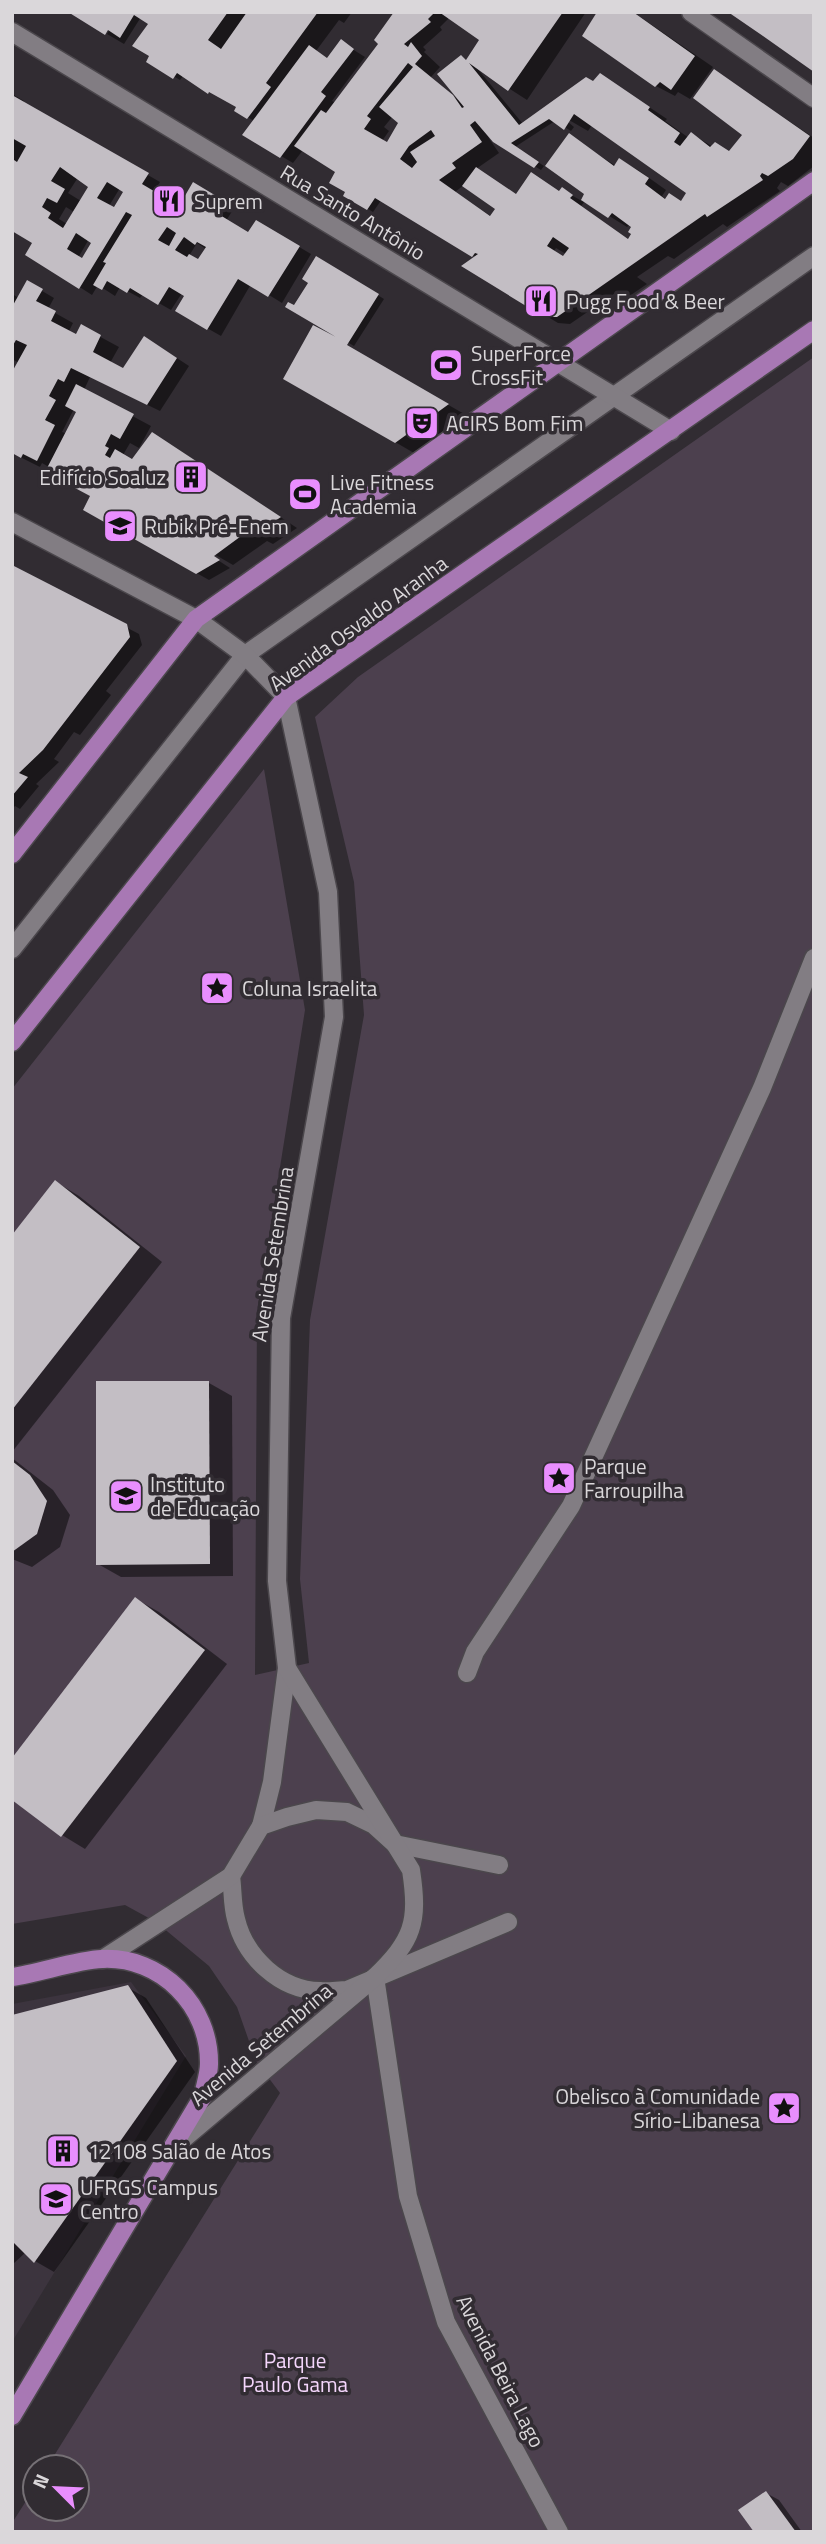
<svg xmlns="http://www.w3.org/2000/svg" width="826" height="2544" font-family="'Titillium Web',sans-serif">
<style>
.built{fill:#3c343e}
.green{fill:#4c404e}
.shadow{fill:#0007;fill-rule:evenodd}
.building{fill:#c3bec4;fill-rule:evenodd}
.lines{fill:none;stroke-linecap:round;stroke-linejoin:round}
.lane-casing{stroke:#4b474c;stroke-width:21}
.street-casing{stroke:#4b474c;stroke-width:21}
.secondary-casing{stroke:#4b474c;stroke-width:21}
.primary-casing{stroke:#4b474c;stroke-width:21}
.lane{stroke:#827d83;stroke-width:18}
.street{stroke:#827d83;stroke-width:18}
.secondary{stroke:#827d83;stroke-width:18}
.primary{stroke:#a878b4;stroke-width:18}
.labels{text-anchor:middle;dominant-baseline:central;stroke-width:7;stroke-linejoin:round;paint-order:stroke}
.poi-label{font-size:21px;fill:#dad7da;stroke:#312c32;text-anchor:start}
.street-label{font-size:21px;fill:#dad7da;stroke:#312c32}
.park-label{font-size:21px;fill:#f4d6fc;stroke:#312c32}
</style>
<rect width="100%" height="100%" fill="#312c32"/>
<!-- built -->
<polygon class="built" points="131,1982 186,2056 12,2342 12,2004"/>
<!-- green -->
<polygon class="green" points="814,357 814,2532 12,2532 12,2523 35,2487 35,2509 77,2509 77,2467 47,2467 280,2093 256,2061 237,2007 209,1966 156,1922 125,1905 12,1924 12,1089 264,769 305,1010 257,1312 255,1675 309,1663 300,1579 310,1320 364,1015 354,882 315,717 358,677"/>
<!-- shadow -->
<g class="shadow">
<path d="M121 12H352L344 23 339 20 316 51 328 59 341 42 365 57 332 101 336 103 381 43 397 12H586L527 100 477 68 523 124 593 83 601 75 667 119 665 121 689 138 692 134 713 147 730 152 744 134 715 71 814 138V166L788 186 781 182 777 188 780 191 727 227 723 224 674 259 668 256 637 277 647 284 628 297 618 291 570 324 558 323 464 266 476 257 382 199 373 212 345 195 350 179 303 150 293 163 244 134 254 121 236 110 238 107 183 76 180 80 148 61 151 56 150 23 141 17 124 44 107 34ZM450 17 482 40 467 61 461 57 458 100 431 77 440 67 424 52 426 50 423 47 442 30 440 27ZM393 116 401 123 388 144 382 141 389 131 384 127ZM569 120 588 131 592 125 688 192 682 202 667 200 662 196 666 190 638 170 620 160 616 166 569 136 587 194 582 201 562 190 560 193 517 196 476 169 499 153 488 137 541 170 544 166 515 147 555 121 571 131 574 127 568 122ZM464 185 497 209 492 217 455 192ZM585 201 627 227 630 224 633 226 629 240 581 206ZM556 248 566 254 564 258 554 251Z"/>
<polygon points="633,12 713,67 690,99 678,92 675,96 656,86 584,35"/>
<path d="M12 94 24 101 23 103 160 182 153 193 179 208 194 184 234 208 226 221 249 235 257 222 311 254 282 303 251 284 221 336 177 311 187 295 182 293 171 310 143 294 140 298 120 287 115 296 98 285 92 295 28 254 35 243 12 229ZM77 179 90 186 81 201 68 193ZM120 188 125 191 114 209 109 206ZM66 207 74 212 67 224 59 219ZM89 239 94 242 83 261 78 258ZM197 243 206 249 199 262 189 256Z"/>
<polygon points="317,258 384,299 354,346 288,307 294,307 310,282"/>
<path d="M27 282 54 298 48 309 73 323 68 333 76 337 82 327 119 347 110 363 124 370 157 345 189 366 160 411 90 377 84 390 151 426 139 448 130 443 123 455 133 461 170 444 297 528 273 544 267 541 233 565 214 554 213 557 230 568 209 580 85 510 92 496 49 467 42 463 40 467 12 453 19 363 12 359V294L19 298ZM74 409 78 412 65 433 62 432Z"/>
<polygon points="314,328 466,415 414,453 285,378"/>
<polygon points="12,567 139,634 142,645 106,691 111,695 80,735 74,732 54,759 59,762 36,784 39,786 20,809 15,806 12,809"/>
<polygon points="56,1182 79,1196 162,1262 12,1452 12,1237"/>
<polygon points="209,1383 232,1396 233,1576 121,1577 98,1564"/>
<polygon points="12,1458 53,1490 70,1515 60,1547 32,1567 12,1559"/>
<polygon points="136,1599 159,1612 227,1664 85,1849 62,1835"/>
<polygon points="127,1987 146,1998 195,2072 54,2272 35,2261 26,2252 12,2265 12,2017"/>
<polygon points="766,2493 779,2500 802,2532 756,2532"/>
</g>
<!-- building -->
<g class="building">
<polygon points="68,12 228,12 208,40 221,49 247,12 318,12 266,83 271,87 247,119 234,111 236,107 209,92 208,94 177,73 173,79 146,62 149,56 132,46 148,24 134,15 120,38 108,30 105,35"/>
<path d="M394 12H435L428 19 431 22 404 44 408 47 411 42 422 56 415 64 453 95 462 108 464 107 437 74 461 55 466 60 479 40 439 12H563L508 91 469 63 519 125 586 77 593 81 600 73 650 107 648 110 680 133 674 142 680 146 691 132 710 147 715 142 729 151 742 135 693 98 714 69 810 136 793 159 768 176 762 173 760 176 763 180 707 217 705 214 557 317H544L461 266 478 254 475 253 472 257 375 198 367 210 343 196 345 192 329 183 335 172 294 146 321 110 326 113 378 44 374 40ZM408 63 413 67 379 107 398 123 387 142 364 129 371 119 367 116ZM574 114 686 193 681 201 669 193 665 199 645 184 649 178 619 158 614 166 569 133 545 166 584 194 581 200 608 218 612 213 631 227 628 232 631 234 628 239 570 198 573 195 562 187 559 191 531 172 516 194 476 167 462 186 495 209 490 216 439 180 456 168 452 163 482 142 470 125 475 121 493 142 534 168 539 162 511 143 549 119 564 130ZM431 130 435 136 410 152 417 162 412 168 400 159 409 146ZM553 237 569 248 563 256 547 246Z"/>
<polygon points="597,12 633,12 695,56 671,90 660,82 655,87 582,36"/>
<polygon points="728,12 814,12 814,72 763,36"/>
<polygon points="341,39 354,49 321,92 326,96 280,158 242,135 309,45 327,58"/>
<path d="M12 95 149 173 142 184 179 206 193 182 223 200 215 212 248 232 256 220 300 246 268 297 238 279 207 330 175 311 184 296 169 287 158 305 130 288 127 293 107 281 102 290 93 285 106 263 103 262 132 215 126 212 79 289 25 255 32 243 12 231V163L14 160 17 162 26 146 12 138ZM60 167 88 187 63 228 48 218 51 213 42 207 47 198 57 203 65 189 51 181ZM107 182 123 192 114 207 97 198ZM167 227 176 233 169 246 158 240ZM76 233 91 243 82 258 67 249ZM184 237 195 245 197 242 206 247 198 259 189 254 187 257 175 250Z"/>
<polygon points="316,256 379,294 347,345 449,404 395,443 283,379 313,325 336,337 285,307 288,302 294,305 308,283 302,279"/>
<polygon points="27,280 43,289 36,301 56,311 51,321 76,334 81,324 101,335 93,352 123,368 144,336 177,358 147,405 71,368 64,382 58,379 49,396 56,400 45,420 55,425 37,461 23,454 21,458 12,453 12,372 27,345 16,340 12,347 12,307"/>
<polygon points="76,384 134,414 120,439 111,434 105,446 109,448 105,455 110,458 115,449 132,459 152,432 281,517 254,535 248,531 214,556 220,560 196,574 83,510 90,496 45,472 76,412 65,406"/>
<polygon points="12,565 127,624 130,637 43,750 19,773 28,777 12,796"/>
<polygon points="55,1180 140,1247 12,1410 12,1235"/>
<polygon points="96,1381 209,1381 210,1564 96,1565"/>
<polygon points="12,1461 30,1475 47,1501 37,1534 12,1552"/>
<polygon points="135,1597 205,1650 61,1837 12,1800 12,1758"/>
<polygon points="128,1985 177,2061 34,2263 12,2241 12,2015"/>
<polygon points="766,2491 796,2532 754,2532 738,2510"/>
</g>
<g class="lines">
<!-- lane casing -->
<g class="lane-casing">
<g id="lane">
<polyline points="12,949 245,655 814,256"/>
<polyline points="467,1673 475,1652 571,1506 762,1088 814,958"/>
<polyline points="261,1826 272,1782 287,1668"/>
<path d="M231 1876C233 1890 232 1905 236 1919 245 1957 280 1990 320 1991 329 1992 338 1990 347 1990L508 1922"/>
<polyline points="103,1959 231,1876 261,1826 287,1817 316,1810 347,1812 374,1825 395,1844 499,1865"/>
<polyline points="375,1977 408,2196 446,2322 559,2532"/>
</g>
</g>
<!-- street casing -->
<g class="street-casing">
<polyline id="street" points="691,12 814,98"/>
</g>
<!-- secondary casing -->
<g class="secondary-casing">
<g id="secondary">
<polyline points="12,32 671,431"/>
<path d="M12 522 196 619 245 655 286 697 328 892 334 1017 281 1318 277 1581 287 1668 411 1870C419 1923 413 1940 375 1977L176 2145"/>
</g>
</g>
<!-- primary casing -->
<g class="primary-casing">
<g id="primary">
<polyline points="12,854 196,619 814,181"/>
<polyline points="12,1042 286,697 814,330"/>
<path d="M12 1977C40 1973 76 1960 102 1959 161 1956 210 2006 209 2064 209 2074 205 2085 203 2096L12 2416"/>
</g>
</g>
<!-- lane -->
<use href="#lane" class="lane"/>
<!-- street -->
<use href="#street" class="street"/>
<!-- secondary -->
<use href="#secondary" class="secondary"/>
<!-- primary -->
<use href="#primary" class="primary"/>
</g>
<!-- icons -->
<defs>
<g id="restaurant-square" transform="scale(1.75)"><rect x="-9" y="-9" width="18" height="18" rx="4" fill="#e98efe" stroke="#312c32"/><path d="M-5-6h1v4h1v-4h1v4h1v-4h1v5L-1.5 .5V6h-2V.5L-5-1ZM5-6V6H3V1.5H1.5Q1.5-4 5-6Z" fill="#111"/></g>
<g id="stadium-square" transform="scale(1.75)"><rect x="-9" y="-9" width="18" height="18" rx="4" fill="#e98efe" stroke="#312c32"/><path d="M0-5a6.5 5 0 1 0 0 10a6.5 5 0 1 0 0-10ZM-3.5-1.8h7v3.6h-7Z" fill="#111"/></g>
<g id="theatre-square" transform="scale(1.75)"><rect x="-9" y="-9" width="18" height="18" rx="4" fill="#e98efe" stroke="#312c32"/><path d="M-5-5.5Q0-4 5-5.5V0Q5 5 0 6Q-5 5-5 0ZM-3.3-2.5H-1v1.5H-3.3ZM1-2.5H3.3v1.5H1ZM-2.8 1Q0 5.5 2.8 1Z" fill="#111"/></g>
<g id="building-square" transform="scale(1.75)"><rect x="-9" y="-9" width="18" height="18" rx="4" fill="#e98efe" stroke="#312c32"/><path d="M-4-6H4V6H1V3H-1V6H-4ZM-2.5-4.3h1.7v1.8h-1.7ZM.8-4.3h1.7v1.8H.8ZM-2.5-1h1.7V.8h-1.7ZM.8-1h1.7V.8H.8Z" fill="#111"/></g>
<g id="school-square" transform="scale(1.75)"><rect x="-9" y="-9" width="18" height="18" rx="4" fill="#e98efe" stroke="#312c32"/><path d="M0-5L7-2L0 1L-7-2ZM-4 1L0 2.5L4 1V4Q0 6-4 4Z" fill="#111"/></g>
<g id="sight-square" transform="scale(1.75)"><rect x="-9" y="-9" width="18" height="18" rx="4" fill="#e98efe" stroke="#312c32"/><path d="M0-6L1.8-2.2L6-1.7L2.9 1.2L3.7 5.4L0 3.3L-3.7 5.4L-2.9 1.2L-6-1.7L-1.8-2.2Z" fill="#111"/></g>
<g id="university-square" transform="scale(1.75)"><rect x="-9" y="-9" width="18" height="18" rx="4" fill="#e98efe" stroke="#312c32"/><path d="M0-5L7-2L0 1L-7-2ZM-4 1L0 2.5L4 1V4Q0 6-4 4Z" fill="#111"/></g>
</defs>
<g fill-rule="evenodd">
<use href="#restaurant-square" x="169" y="201"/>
<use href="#restaurant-square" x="541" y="301"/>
<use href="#stadium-square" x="446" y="365"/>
<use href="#theatre-square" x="422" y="423"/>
<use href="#building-square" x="191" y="477"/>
<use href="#stadium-square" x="305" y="494"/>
<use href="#school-square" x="120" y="526"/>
<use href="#sight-square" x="217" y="988"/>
<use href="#sight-square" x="559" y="1478"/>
<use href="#school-square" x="126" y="1496"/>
<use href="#sight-square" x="784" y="2108"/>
<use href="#building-square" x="63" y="2151"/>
<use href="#university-square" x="56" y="2199"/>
</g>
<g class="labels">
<!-- poi labels -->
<g class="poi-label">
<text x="194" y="201">Suprem</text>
<text x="566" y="301">Pugg Food &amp; Beer</text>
<text x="471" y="353">SuperForce<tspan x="471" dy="24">CrossFit</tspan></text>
<text x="446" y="423">ACIRS Bom Fim</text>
<text x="166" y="477" text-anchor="end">Edifício Soaluz</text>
<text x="330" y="482">Live Fitness<tspan x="330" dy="24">Academia</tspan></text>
<text x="144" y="526">Rubik Pré-Enem</text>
<text x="242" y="988">Coluna Israelita</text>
<text x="584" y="1466">Parque<tspan x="584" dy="24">Farroupilha</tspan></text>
<text x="150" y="1484">Instituto<tspan x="150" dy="24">de Educação</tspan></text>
<text x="760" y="2096" text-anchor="end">Obelisco à Comunidade<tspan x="760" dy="24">Sírio-Libanesa</tspan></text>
<text x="88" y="2151">12108 Salão de Atos</text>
<text x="80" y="2187">UFRGS Campus<tspan x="80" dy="24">Centro</tspan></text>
</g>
<!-- street labels -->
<g class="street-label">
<text transform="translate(353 212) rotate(31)">Rua Santo Antônio</text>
<text transform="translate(358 623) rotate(-36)">Avenida Osvaldo Aranha</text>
<text transform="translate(272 1254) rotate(-81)">Avenida Setembrina</text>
<text transform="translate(261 2044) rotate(-40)">Avenida Setembrina</text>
<text transform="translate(501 2371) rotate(63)">Avenida Beira Lago</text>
</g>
<!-- park labels -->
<g class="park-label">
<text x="295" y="2360">Parque<tspan x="295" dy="24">Paulo Gama</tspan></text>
</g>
</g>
<!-- border -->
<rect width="826" height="2544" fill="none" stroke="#dad7da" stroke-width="28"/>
<!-- north arrow -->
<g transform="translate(56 2488) rotate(294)"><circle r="33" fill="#312c32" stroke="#757075" stroke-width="2"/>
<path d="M0-5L12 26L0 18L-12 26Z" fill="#e98efe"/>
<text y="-10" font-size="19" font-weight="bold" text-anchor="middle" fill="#dad7da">N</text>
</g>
</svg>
